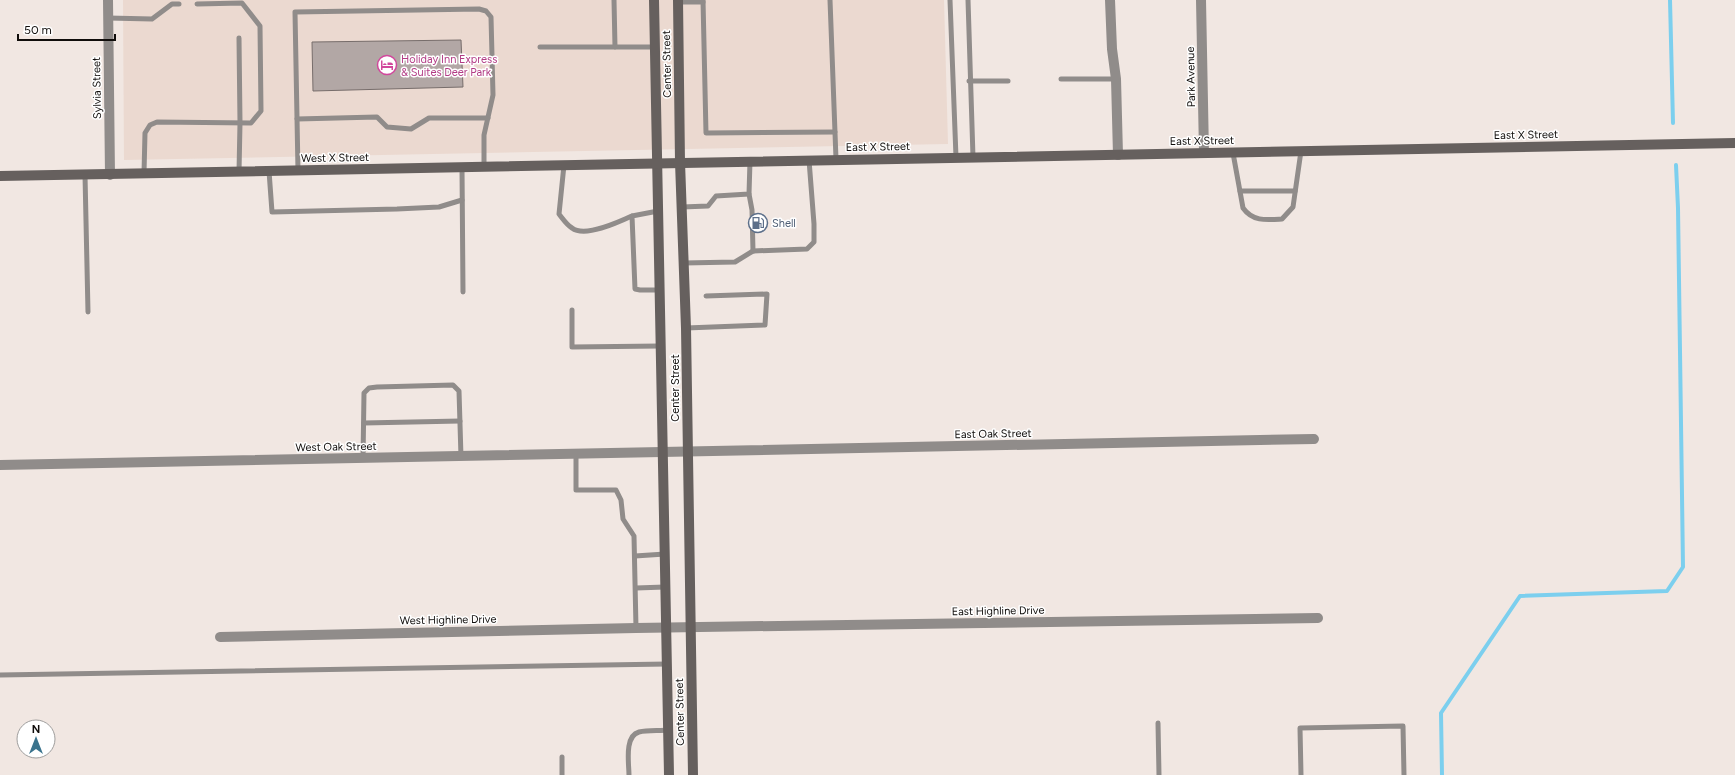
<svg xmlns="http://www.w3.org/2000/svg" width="1735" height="775" font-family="Figtree,sans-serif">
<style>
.built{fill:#ebd9d0}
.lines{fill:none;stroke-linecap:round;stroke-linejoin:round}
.stream{stroke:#7ccfee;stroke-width:4}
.building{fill:#b2a7a5;stroke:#776d6b}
.lane{stroke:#908c8a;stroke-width:5}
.street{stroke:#908c8a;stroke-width:10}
.secondary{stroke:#66605e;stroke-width:10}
.labels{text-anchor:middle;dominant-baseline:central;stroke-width:3;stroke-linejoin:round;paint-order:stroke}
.hotel-label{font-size:11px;fill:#b23c85;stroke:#fff;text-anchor:start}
.street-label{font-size:11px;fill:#100d0b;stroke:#fff}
.service-label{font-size:11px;fill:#4e5e75;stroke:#fff;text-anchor:start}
</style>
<rect width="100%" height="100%" fill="#f1e7e2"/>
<!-- built -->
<polygon class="built" points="123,0 944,0 948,144 124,160"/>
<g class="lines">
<!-- stream -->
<g class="stream">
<polyline points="1670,0 1673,123"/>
<polyline points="1442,775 1441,713 1520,596 1667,591 1683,567 1678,208 1676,165"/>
</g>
</g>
<!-- building -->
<polygon class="building" points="461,40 463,87 313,91 312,42"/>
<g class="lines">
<!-- lane -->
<g class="lane">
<polyline points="614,0 615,47"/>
<polyline points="703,0 706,133 835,132"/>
<polyline points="830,0 836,159"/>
<polyline points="950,0 956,157"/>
<polyline points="968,0 973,157"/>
<polyline points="678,2 703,2"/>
<polyline points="108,18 152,19 172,4 179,4"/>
<polyline points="540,47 655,47"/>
<polyline points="1061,79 1116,79"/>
<polyline points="969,81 1008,81"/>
<polyline points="297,119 377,117 387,127 411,129 429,118 488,118"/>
<path d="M1233 153 1243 208C1253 222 1267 220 1282 219L1293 207 1301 151"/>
<path d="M564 165 559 214C563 219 567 225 572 228 585 238 619 222 632 216"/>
<polyline points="462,168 463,292"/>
<polyline points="269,171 272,212 397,209 439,207 462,200"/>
<polyline points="298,171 295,12 479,9 486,11 491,17 493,95 484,135 484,167"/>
<polyline points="239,172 240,123 239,38"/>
<polyline points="144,173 145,133 150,125 157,122 251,123 261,111 260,26 242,3 197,4"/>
<polyline points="85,175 88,312"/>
<polyline points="1240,191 1295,191"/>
<polyline points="749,194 752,210 753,251"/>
<polyline points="682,207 708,206 716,196 749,194 750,161"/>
<polyline points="658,211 632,216 635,289 640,290 659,290"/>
<polyline points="684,263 735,262 753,251 807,249 814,242 814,224 809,160"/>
<polyline points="572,310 572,347 660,346"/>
<polyline points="686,328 765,325 767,294 706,296"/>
<polyline points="364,423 460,421"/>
<polyline points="576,455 576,490 616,490 621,500 623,519 634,536 636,628"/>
<polyline points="363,459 364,393 369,388 377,387 453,385 459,391 461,457"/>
<polyline points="635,556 665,554"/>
<polyline points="636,588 665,587"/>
<polyline points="0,675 667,664"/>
<polyline points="1158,723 1159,775"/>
<polyline points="562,757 562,775"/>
<path d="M629 775C629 764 624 736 639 732 648 730 659 731 668 730"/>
<polyline points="1301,775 1300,728 1403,726 1404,775"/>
</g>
<!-- street -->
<g class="street">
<polyline points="108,0 110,175"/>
<polyline points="1110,0 1112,49 1116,79 1118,155"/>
<polyline points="1201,0 1204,153"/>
<polyline points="0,465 1314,439"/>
<polyline points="220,637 636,628 1318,618"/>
</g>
<!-- secondary -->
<g class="secondary">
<polyline points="654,0 669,775"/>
<polyline points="678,0 680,162 686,328 693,775"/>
<polyline points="0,176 1735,143"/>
</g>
</g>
<!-- icons -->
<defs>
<g id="hotel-ring" transform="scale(1)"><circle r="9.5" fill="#fff" stroke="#d1479c" stroke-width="1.5"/><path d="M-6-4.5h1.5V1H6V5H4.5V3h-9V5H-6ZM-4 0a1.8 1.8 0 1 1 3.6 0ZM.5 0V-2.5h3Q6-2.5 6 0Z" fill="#d1479c"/></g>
<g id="fuel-ring" transform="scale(1)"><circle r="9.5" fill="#fff" stroke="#5c6f8a" stroke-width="1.5"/><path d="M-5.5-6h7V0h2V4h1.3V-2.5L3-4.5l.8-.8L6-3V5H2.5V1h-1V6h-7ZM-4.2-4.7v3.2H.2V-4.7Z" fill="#5c6f8a"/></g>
</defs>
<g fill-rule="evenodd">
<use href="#hotel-ring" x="387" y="65"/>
<use href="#fuel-ring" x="758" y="223"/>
</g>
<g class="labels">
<!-- hotel labels -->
<g class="hotel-label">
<text x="401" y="59">Holiday Inn Express<tspan x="401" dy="13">&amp; Suites Deer Park</tspan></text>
</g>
<!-- street labels -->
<g class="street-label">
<text transform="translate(667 64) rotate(-91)">Center Street</text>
<text transform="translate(1191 77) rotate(-91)">Park Avenue</text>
<text transform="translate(97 88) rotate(-91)">Sylvia Street</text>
<text transform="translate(1526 135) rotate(-1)">East X Street</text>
<text transform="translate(1202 141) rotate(-1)">East X Street</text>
<text transform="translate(878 147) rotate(-1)">East X Street</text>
<text transform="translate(335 158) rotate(-1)">West X Street</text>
<text transform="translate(675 388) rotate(-90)">Center Street</text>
<text transform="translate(993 434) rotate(-1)">East Oak Street</text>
<text transform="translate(336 447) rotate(-1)">West Oak Street</text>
<text transform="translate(998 611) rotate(-1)">East Highline Drive</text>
<text transform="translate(448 620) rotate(-1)">West Highline Drive</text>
<text transform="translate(680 712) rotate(-91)">Center Street</text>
</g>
<!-- service labels -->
<g class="service-label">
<text x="772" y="223">Shell</text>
</g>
</g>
<!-- north arrow -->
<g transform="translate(36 739)"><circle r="19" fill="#ffffff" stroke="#9f9e9d"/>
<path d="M0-3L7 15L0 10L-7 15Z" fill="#3a738d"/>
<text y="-6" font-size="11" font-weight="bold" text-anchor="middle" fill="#100d0b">N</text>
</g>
<!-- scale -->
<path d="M18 34v6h97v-6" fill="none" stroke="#100d0b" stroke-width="2"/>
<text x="24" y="34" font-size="12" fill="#100d0b" stroke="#ffffff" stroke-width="3" paint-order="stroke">50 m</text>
</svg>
